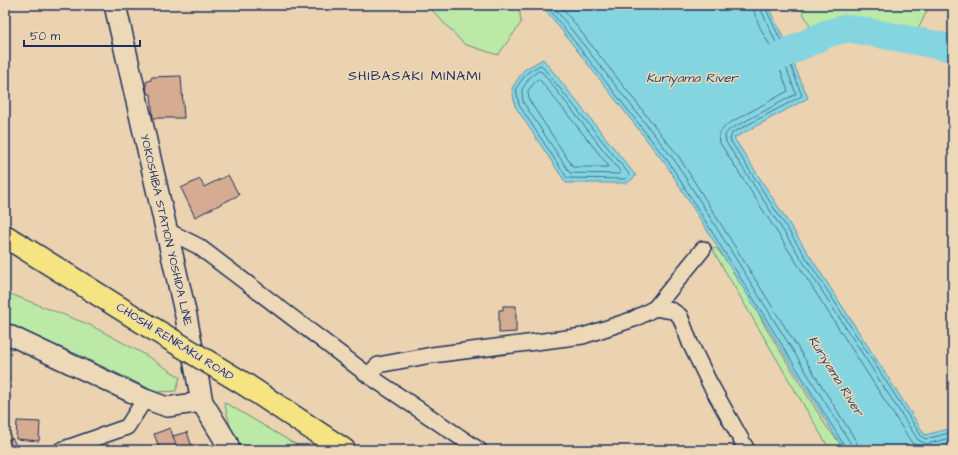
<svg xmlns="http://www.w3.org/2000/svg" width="958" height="455" font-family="'Architects Daughter',sans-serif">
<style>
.green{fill:#bce9a6;stroke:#6c8c82}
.water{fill:#85d5e0;stroke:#5b93ac}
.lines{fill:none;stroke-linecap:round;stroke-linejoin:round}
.shore{stroke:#457192;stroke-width:1}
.river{stroke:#85d5e0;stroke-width:28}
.building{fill:#d5ab92;stroke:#1b2f5e}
.minor-casing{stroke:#1b2f5e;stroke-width:18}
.tertiary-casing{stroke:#1b2f5e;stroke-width:22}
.secondary-casing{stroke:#1b2f5e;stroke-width:24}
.motorway-casing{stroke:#1b2f5e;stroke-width:25}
.minor{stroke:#edd9b7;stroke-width:15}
.tertiary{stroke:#edd9b7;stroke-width:19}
.secondary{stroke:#edd9b7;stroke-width:21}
.motorway{stroke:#f6e381;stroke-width:22}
.motorway-bridge-casing{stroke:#1b2f5e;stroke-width:25;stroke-linecap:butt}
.motorway-bridge{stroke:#f6e381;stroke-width:22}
.labels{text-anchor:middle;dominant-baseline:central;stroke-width:3;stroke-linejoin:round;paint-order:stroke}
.street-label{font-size:12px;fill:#1b2f5e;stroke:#edd9b7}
.water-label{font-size:13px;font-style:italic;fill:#2b4872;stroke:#edd9b7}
.quarter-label{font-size:14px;letter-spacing:1px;fill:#1b2f5e;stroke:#edd9b7}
</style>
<rect width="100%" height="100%" fill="#ebd2b0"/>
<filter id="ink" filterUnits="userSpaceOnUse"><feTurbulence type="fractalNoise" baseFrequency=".025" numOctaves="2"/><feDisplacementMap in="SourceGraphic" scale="8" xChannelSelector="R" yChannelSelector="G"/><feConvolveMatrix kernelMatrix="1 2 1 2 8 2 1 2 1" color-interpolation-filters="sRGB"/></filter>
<g filter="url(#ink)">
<!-- green -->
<g class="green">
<polygon points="427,5 519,5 521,23 498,55 464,44"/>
<polygon points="799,5 930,5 917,31 854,23 812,30"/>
<polygon points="711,247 717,249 741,280 766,328 828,429 846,450 830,450"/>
<polygon points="5,292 90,325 142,353 180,377 176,391 156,392 77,354 5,325"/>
<polygon points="224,402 305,450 249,450 233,437"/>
</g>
<!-- water -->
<g class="water">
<polygon points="542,5 767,5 786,43 797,40 803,53 793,62 808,98 734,138 925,435 953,428 953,450 844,450 667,166"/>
<polygon points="543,59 636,176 627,183 566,183 515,106 512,88 524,70"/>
</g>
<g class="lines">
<!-- shore -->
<g class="shore">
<polyline points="546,5 670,164 847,450"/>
<polyline points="552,5 675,161 851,444 852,450"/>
<polyline points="560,5 679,157 856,441 858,450"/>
<path d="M753 5C753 17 770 49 779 57V66L788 91 726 125 719 134 720 143 912 443 922 450"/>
<polyline points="759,5 778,47 787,53 785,64 796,94 729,130 725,135 726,142 918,440 927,444 953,437"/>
<polyline points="764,5 783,45 786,47 796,47 797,52 791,59 790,63 802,96 732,133 730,140 922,437 926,439 953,432"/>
<polygon points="541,65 629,174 626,179 567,178 519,105 516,88 527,73"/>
<polygon points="539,71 542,72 620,171 620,174 570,173 523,102 522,89 530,77"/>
<polygon points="538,79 540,80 608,165 608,167 573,167 529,100 528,91"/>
</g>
<!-- river -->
<polyline class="river" points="765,63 826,34 847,28 953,48"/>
</g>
<!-- building -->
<g class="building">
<polygon points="181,76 184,118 153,118 151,94 147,94 146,82 151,80 151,77"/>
<polygon points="228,175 239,195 195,217 181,188 200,179 204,187"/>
<polygon points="503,306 516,306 516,332 499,333 499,310 503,310"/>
<polygon points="17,421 40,422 39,441 16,439"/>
<polygon points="170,428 178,450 160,450 154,434"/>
<polygon points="187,432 193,450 178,450 173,436"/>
<polygon points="12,438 19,450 5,450 5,442"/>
</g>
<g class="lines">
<!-- minor casing -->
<g class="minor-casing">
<g id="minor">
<polyline points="166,230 198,246 368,375 479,450"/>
<polyline points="655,308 673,311 680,316 690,343 709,382 747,450"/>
<polyline points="368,375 378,365 432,355 583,336 634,319 655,308 703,249"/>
<polyline points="61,450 127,427 145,399"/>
</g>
</g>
<!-- tertiary casing -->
<g class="tertiary-casing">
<polyline id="tertiary" points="5,333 145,399 167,407 202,402"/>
</g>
<!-- secondary casing -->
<g class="secondary-casing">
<polyline id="secondary" points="115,5 186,316 202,402 227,443 229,450"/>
</g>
<!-- motorway casing -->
<g class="motorway-casing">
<g id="motorway">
<polyline points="5,236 147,325"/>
<polyline points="246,385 344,450"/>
</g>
</g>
<!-- minor -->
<use href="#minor" class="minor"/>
<!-- tertiary -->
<use href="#tertiary" class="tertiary"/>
<!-- secondary -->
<use href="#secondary" class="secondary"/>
<!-- motorway -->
<use href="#motorway" class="motorway"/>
<!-- motorway-bridge casing -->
<g class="motorway-bridge-casing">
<polyline id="motorway-bridge" points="147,325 246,385"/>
</g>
<!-- motorway-bridge -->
<use href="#motorway-bridge" class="motorway-bridge"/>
</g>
</g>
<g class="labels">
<!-- street labels -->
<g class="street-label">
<text transform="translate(166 230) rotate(77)">YOKOSHIBA STATION YOSHIDA LINE</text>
<text transform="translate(175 342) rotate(32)">CHOSHI RENRAKU ROAD</text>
</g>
<!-- water labels -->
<g class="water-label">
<text x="692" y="78">Kuriyama River</text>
<text transform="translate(836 376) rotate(58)">Kuriyama River</text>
</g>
<!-- quarter labels -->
<g class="quarter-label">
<text x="415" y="76">SHIBASAKI MINAMI</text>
</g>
</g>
<!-- margin -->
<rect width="958" height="455" fill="none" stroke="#edd9b7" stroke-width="20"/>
<rect x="10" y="10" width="938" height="435" fill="none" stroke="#1b2f5e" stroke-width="1.5" filter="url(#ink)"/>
<!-- scale -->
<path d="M24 40v6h116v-6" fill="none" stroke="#1b2f5e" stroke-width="2"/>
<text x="30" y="40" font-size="12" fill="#1b2f5e" stroke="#edd9b7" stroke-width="3" paint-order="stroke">50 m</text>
</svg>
